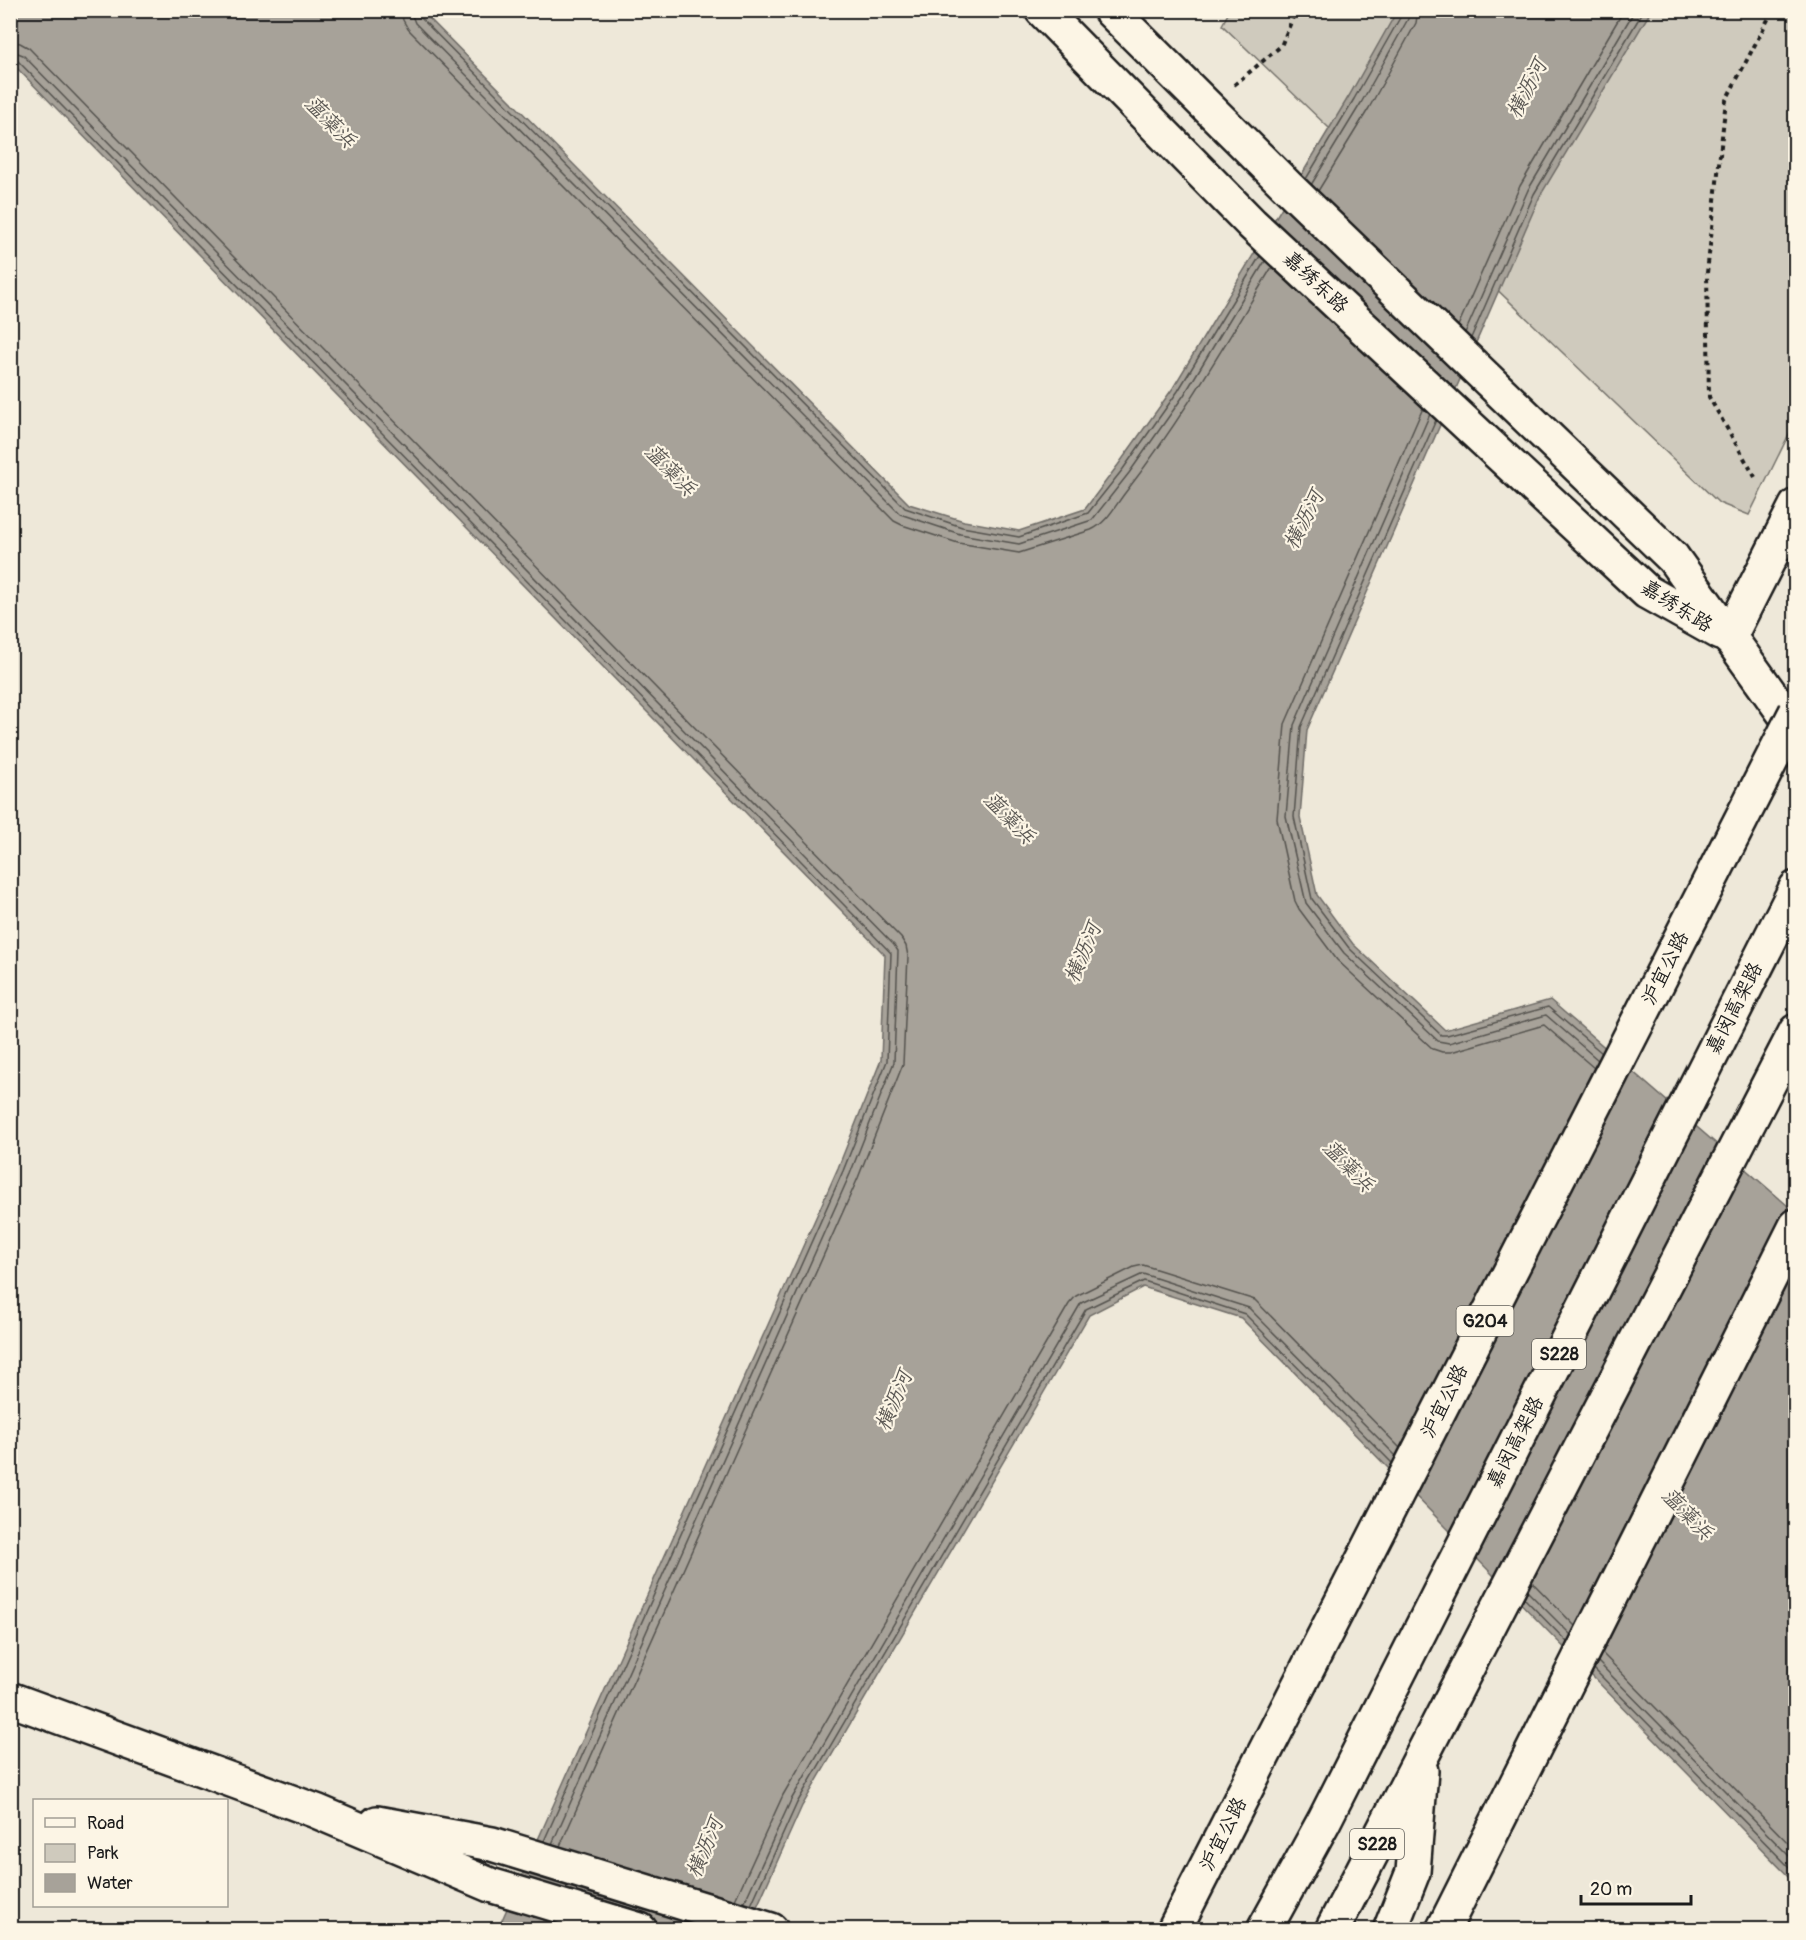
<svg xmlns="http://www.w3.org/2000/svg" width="1806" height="1940" font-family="Pangolin,'LXGW WenKai TC',sans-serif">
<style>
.green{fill:#cfcabd;stroke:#76736c;stroke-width:1.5}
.water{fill:#a7a299;stroke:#6f6c67;stroke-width:1.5}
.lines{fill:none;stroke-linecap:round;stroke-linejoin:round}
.shore{stroke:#54524e;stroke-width:1.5}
.minor-casing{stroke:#1c1c1c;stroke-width:38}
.tertiary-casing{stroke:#1c1c1c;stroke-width:38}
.trunk-casing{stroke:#1c1c1c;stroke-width:38}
.path{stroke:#1c1c1c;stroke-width:4;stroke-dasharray:4.5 4.5;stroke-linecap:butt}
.minor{stroke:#fcf5e5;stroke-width:33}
.tertiary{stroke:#fcf5e5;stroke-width:33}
.trunk{stroke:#fcf5e5;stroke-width:33}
.trunk-bridge-casing{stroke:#1c1c1c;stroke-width:38;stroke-linecap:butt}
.trunk-bridge{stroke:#fcf5e5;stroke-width:33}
.labels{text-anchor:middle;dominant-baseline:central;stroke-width:4.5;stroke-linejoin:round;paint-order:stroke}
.shield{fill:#fcf5e5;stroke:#5f5d58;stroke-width:1.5}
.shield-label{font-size:18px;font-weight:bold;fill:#1c1c1c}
.street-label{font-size:20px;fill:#1c1c1c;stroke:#fcf5e5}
.water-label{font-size:21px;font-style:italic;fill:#5b5854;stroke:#fcf5e5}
</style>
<rect width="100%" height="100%" fill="#eee8d9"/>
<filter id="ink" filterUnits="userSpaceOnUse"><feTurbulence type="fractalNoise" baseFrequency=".0167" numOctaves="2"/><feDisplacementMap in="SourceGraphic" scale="12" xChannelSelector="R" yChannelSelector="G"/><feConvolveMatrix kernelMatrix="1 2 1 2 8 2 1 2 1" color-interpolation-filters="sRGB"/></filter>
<g filter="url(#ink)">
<!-- green -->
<polygon class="green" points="1230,10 1795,11 1795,422 1749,515 1719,503 1222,25"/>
<!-- water -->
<polygon class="water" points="10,11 422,11 909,504 964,521 1019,531 1085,509 1118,465 1173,388 1349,96 1397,11 1651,11 1540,196 1307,730 1300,817 1317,895 1353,944 1445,1030 1550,1000 1795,1212 1795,1883 1241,1318 1143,1287 1089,1315 802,1806 747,1929 498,1929 838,1168 881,1060 885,955 11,62"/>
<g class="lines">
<!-- shore -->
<g class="shore">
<path d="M401 10 403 20 408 29 894 521 902 525 958 543 1019 553 1091 530C1106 524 1115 506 1125 493 1180 422 1225 344 1272 267"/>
<polyline points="410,10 415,23 900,514 960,534 1019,544 1092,520 1129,473 1184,395 1265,261"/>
<polyline points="418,10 420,17 905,508 962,527 1019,537 1088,513 1123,469 1178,391 1260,256"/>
<polyline points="10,41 20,43 29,48 901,938 906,946 908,956 903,1064 858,1178 560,1846"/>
<polyline points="10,50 23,55 894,945 898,951 894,1062 850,1174 552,1844"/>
<polyline points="10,58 17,60 891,953 887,1061 843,1171 544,1841"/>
<polyline points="1306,179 1354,99 1401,16 1401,10"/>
<polyline points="1311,185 1361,103 1408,19 1409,10"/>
<polyline points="1318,191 1369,108 1416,23 1418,10"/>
<polyline points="1458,326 1520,186 1624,10"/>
<polyline points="1465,333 1528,190 1635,10"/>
<polyline points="1471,338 1534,194 1644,10"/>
<polyline points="1423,408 1285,724 1277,819 1295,901 1299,909 1337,960 1433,1049 1442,1052 1451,1052 1544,1025 1594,1068"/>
<polyline points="1430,414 1294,725 1286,816 1306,903 1344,953 1438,1041 1449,1043 1546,1015 1598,1060"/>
<polyline points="1436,420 1301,727 1294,817 1312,899 1349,948 1441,1035 1447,1035 1548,1007 1602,1053"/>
<polyline points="1532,1582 1575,1626"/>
<polyline points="1527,1591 1571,1635"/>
<polyline points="1524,1598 1567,1642"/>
<polyline points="1602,1653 1796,1851"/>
<polyline points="1598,1662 1796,1863"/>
<polyline points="1594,1669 1796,1874"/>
<polyline points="735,1900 783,1795 1069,1304 1076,1296 1134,1267 1143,1265 1255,1300 1400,1448"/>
<polyline points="744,1903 791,1800 1081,1303 1143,1274 1249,1308 1396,1456"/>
<polyline points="751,1905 797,1803 1086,1309 1144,1281 1245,1314 1392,1463"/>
</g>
<!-- minor casing -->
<g class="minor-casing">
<g id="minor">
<polyline points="1042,10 1252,224 1647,592 1720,633"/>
<polyline points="1110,10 1288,187 1673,558 1796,730"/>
<polyline points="1729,638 1796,506"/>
</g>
</g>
<!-- tertiary casing -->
<g class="tertiary-casing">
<g id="tertiary">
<polyline points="10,1699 316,1811 490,1885 640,1930"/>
<polyline points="377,1823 492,1844 771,1930"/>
</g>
</g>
<!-- trunk casing -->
<g class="trunk-casing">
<g id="trunk">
<polyline points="1264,1930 1324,1821 1796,888"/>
<polyline points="1332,1930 1796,1031"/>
<polyline points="1390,1930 1413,1872 1421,1771"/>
<polyline points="1443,1930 1796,1226"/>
</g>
</g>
<!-- path -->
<g class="path">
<polyline points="1234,85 1281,46 1296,10"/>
<polyline points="1755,477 1709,397 1707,273 1726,100 1773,10"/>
</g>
<!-- minor -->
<use href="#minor" class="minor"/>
<!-- tertiary -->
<use href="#tertiary" class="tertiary"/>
<!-- trunk -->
<use href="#trunk" class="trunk"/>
<!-- trunk-bridge casing -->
<g class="trunk-bridge-casing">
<polyline id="trunk-bridge" points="1174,1930 1796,712"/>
</g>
<!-- trunk-bridge -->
<use href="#trunk-bridge" class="trunk-bridge"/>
</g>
</g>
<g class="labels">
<!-- shield labels -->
<g class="shield">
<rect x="1456.5" y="1306" width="57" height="30" rx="4.5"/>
<rect x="1532" y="1339" width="54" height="30" rx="4.5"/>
<rect x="1350" y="1829" width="54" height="30" rx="4.5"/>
</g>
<g class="shield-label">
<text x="1485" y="1321">G204</text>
<text x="1559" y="1354">S228</text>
<text x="1377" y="1844">S228</text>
</g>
<!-- street labels -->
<g class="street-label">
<text transform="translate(1316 282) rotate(43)">嘉绣东路</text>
<text transform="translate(1677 606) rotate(32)">嘉绣东路</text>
<text transform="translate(1665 968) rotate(-63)">沪宜公路</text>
<text transform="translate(1734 1008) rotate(-63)">嘉闵高架路</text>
<text transform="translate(1444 1401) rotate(-63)">沪宜公路</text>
<text transform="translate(1515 1442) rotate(-63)">嘉闵高架路</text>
<text transform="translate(1223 1834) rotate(-63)">沪宜公路</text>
</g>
<!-- water labels -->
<g class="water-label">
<text transform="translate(1527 89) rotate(-63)">横沥河</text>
<text transform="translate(330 122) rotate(46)">蕰藻浜</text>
<text transform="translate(670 470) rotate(46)">蕰藻浜</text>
<text transform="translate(1304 520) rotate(-63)">横沥河</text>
<text transform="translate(1009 818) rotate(46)">蕰藻浜</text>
<text transform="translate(1083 953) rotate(-67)">横沥河</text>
<text transform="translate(1348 1166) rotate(46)">蕰藻浜</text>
<text transform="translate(894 1401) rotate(-67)">横沥河</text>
<text transform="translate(1687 1514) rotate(46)">蕰藻浜</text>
<text transform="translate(705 1848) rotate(-67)">横沥河</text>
</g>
</g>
<!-- margin -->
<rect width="1806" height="1940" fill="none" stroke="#fcf5e5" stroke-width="36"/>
<rect x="18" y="18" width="1770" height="1904" fill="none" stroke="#1c1c1c" stroke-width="2" filter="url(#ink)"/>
<!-- legend -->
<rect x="33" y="1799" width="195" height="108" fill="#fcf5e5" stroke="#a29e95" stroke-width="1.5"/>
<rect x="45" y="1818" width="30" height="9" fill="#fcf5e5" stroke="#a29e95" stroke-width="1.5"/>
<text x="87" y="1829" font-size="18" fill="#1c1c1c">Road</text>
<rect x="45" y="1844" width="30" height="18" fill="#cfcabd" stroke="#a29e95" stroke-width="1.5"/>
<text x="87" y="1859" font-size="18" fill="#1c1c1c">Park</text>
<rect x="45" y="1874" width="30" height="18" fill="#a7a299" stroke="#a29e95" stroke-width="1.5"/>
<text x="87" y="1889" font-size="18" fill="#1c1c1c">Water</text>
<!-- scale -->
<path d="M1581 1895v9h110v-9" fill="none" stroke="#1c1c1c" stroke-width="3"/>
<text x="1590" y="1895" font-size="18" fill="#1c1c1c" stroke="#fcf5e5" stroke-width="4.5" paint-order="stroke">20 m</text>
</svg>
